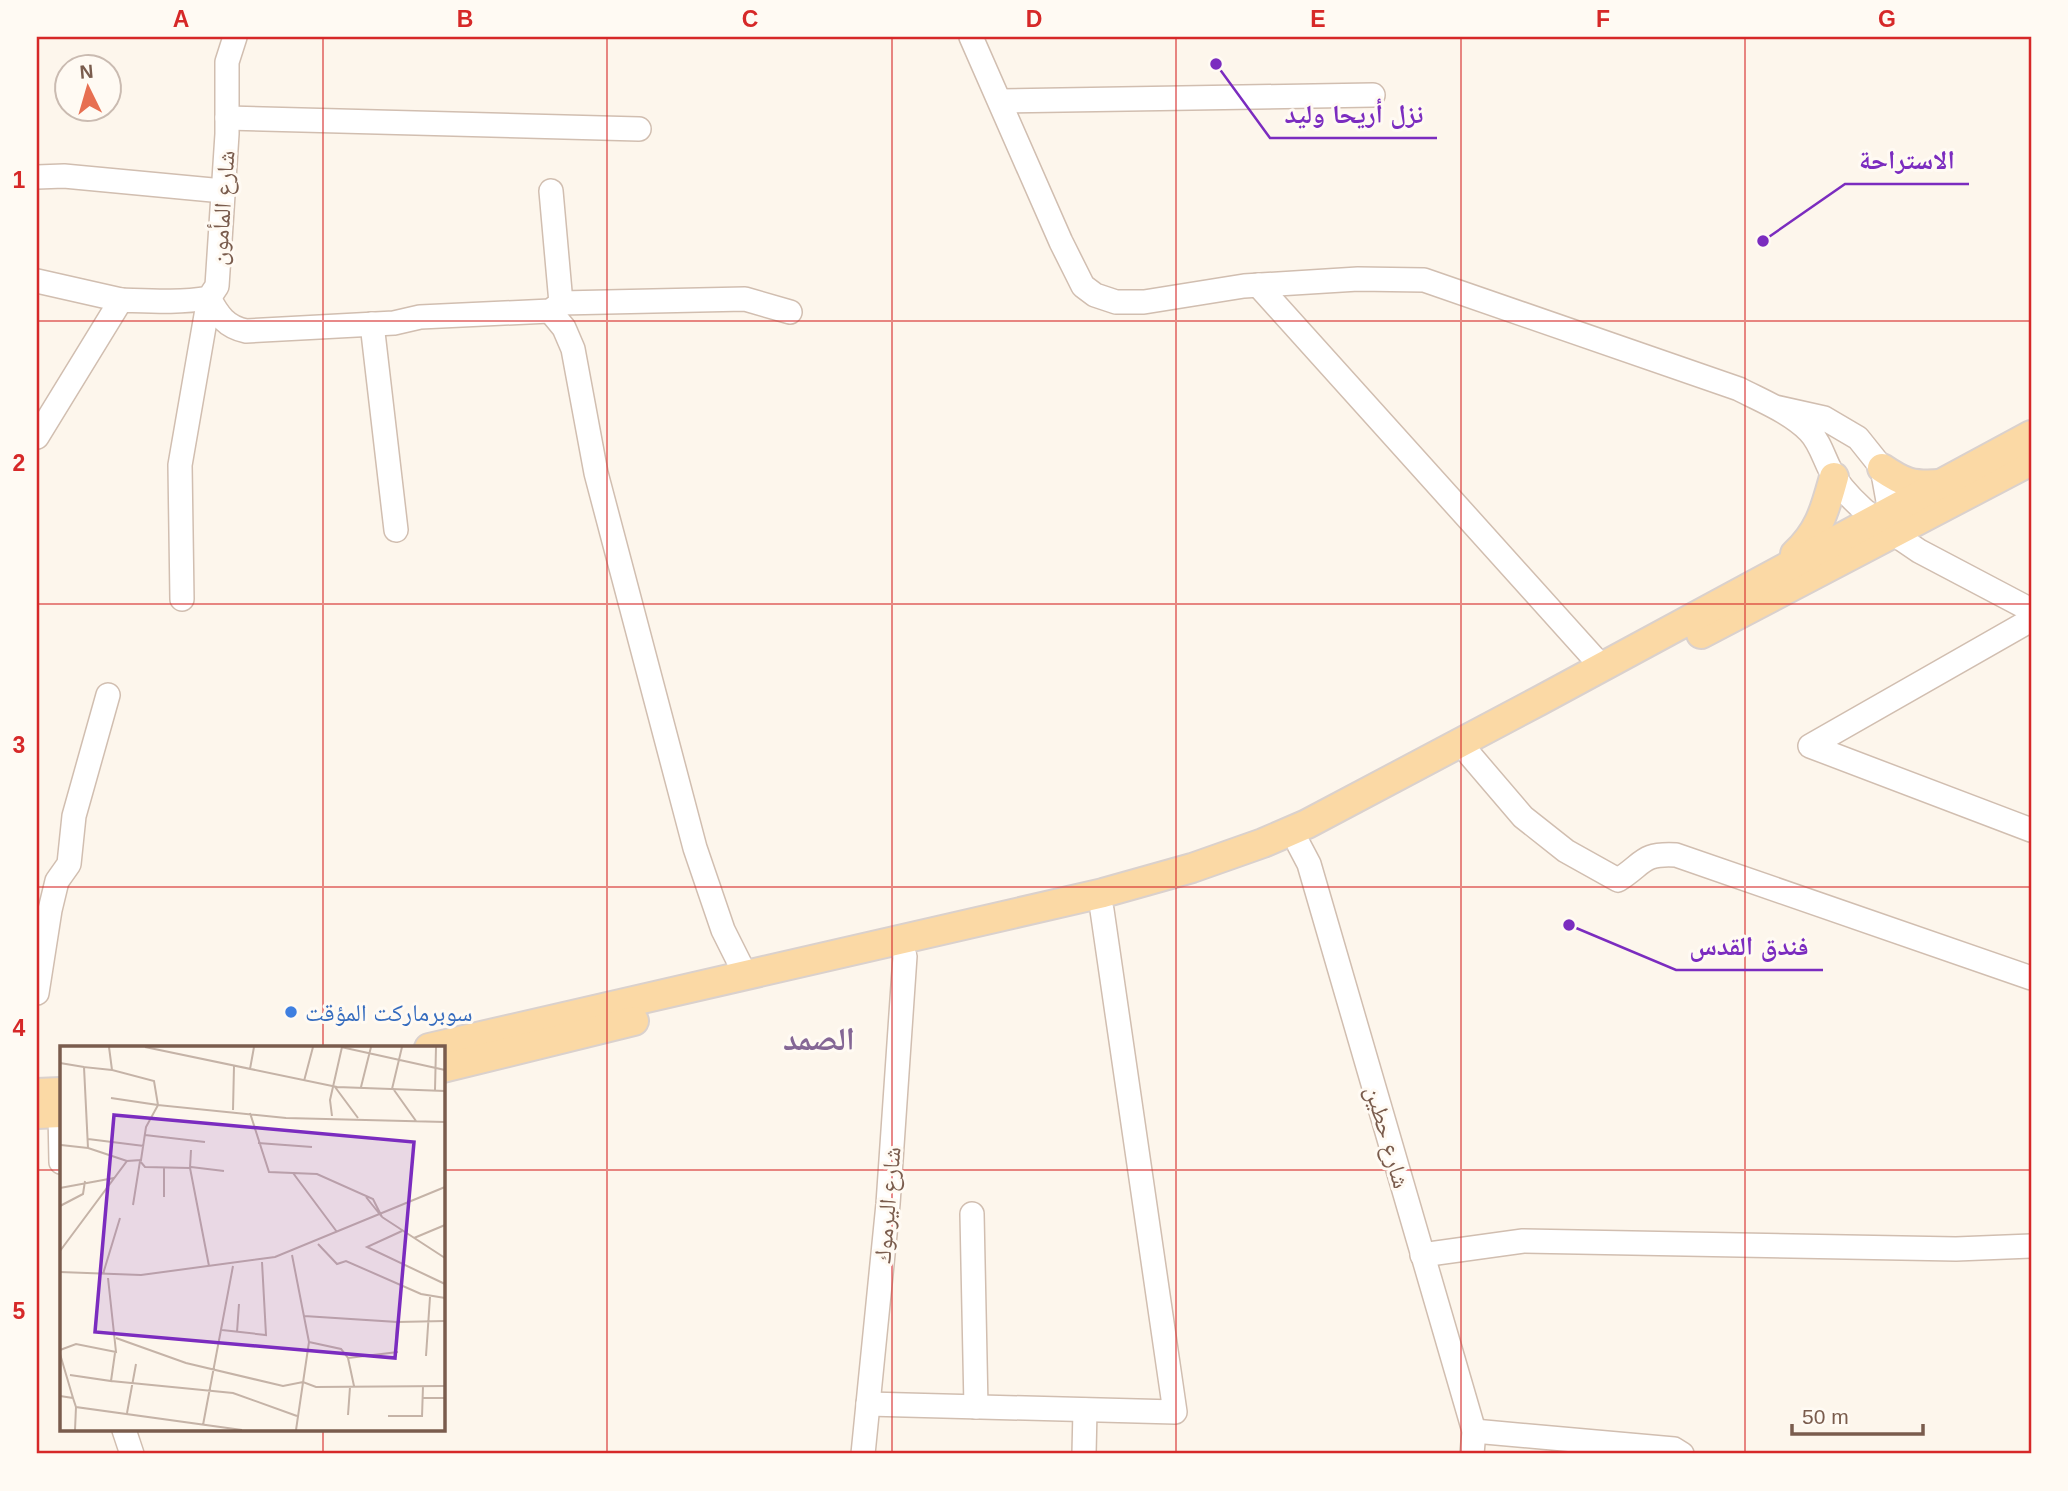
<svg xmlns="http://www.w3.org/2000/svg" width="2068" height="1491" font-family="Arial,'Noto Naskh Arabic',sans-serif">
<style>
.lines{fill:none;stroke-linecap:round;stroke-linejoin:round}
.minor-casing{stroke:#d1beb0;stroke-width:26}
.major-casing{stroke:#dad1cd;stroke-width:32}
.minor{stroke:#fff;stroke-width:23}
.major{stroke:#fbd9a5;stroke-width:28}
.grid{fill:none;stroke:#d62828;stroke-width:2;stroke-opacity:0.55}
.shop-dot{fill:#3f7fe0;stroke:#fffaf3;stroke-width:2.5}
.labels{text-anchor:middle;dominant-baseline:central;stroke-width:6;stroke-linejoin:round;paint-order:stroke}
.street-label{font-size:24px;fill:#7a5c4d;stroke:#fffaf3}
.shop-label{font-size:24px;fill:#366cbe;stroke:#fffaf3;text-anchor:start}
.district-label{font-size:32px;font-weight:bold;fill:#846695;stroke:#fffaf3}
.inset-road{fill:none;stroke:#c5b3a7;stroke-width:2}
.view{fill:#7b2cbf;fill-opacity:0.15;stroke:#7b2cbf;stroke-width:3.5}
.inset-edge{fill:none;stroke:#7a5c4d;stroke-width:3.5}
.leader{fill:none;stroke:#7b2cbf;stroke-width:2.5}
.callout-dot{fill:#7b2cbf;stroke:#fffaf3;stroke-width:2.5}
.callout-label{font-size:26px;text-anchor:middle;font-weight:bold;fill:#7b2cbf;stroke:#fffaf3;stroke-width:6;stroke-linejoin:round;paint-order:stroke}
.neatline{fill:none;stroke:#d62828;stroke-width:2.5}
.grid-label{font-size:23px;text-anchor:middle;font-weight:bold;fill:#d62828}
</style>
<rect width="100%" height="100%" fill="#fdf6ec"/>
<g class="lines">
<!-- minor casing -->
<g class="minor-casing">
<g id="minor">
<path d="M971 37 1061 242 1083 286 1095 295 1116 302H1144L1244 286 1358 279 1424 280 1739 389C1762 401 1790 412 1809 431 1822 444 1825 464 1835 478 1850 500 1873 519 1894 534L1882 468 1858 438 1824 418 1775 407"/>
<polyline points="1000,101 1373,95"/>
<polyline points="227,118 639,129"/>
<polyline points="37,177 64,176 223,191"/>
<polyline points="37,281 121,300"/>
<polyline points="1258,285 1602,667"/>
<path d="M209 298C218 315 226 327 246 331L394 323 420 317 550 311 561 303 551 191"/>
<polyline points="561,303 745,299 790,312"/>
<polyline points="550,311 564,328 573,349 596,473 695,848 723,930 746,976"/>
<polyline points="372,324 396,530"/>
<path d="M37 437 121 300C151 301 179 303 209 298L217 286 227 134V62L235 37"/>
<polyline points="1894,534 1919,551 2031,610"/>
<polyline points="182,599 180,465 209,298"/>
<polyline points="2031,620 1810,746 2031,830"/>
<path d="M1470 755 1523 817 1566 851 1618 880C1644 864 1641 853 1676 855L2031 978"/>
<polyline points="1299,845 1309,864 1474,1431 1472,1454"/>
<polyline points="37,993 50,910 57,881 69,864 74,816 108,695"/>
<polyline points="60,1113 61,1162"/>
<polyline points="972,1214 976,1407"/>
<polyline points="1422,1255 1523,1241 1956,1249 2031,1246"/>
<polyline points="868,1404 1175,1412 1102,910"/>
<polyline points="124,1430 132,1454"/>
<polyline points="1474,1431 1674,1449 1682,1454"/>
<polyline points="863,1454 888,1204 905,956"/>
<polyline points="1084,1454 1085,1410"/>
</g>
</g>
<!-- major casing -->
<g class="major-casing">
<g id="major">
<path d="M1882 468C1904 483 1912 486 1940 484"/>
<path d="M1795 554C1820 531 1825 509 1834 477"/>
<polyline points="1701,634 2031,461"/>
<polyline points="429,1048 1103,893 1192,868 1263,843 1307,824 1539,701 2031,435"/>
<polyline points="443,1068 634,1021"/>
<polyline points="37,1093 61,1092"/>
<polyline points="37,1114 61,1113"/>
</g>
</g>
<!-- minor -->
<use href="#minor" class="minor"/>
<!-- major -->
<use href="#major" class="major"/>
</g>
<!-- grid -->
<path class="grid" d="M323 37V1048M607 37V1454M892 37V1454M1176 37V1454M1461 37V1454M1745 37V1454M37 321H2031M37 604H2031M37 887H2031M37 1170H61M443 1170H2031M323 1430V1454"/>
<!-- markers -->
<circle class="shop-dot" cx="291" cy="1012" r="7"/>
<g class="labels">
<!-- street labels -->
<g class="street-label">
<text transform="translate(222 208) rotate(-86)">شارع المأمون</text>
<text transform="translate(1388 1137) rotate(74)">شارع حطين</text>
<text transform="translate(887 1205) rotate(-85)">شارع اليرموك</text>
</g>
<!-- shop labels -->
<g class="shop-label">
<text x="305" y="1012">سوبرماركت المؤقت</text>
</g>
<!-- district labels -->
<g class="district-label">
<text x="819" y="1039">الصمد</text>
</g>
</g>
<!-- overview -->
<g transform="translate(60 1046)">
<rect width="385" height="385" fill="#fdf6ec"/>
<path class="inset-road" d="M49 1 52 24 94 35 98 59 51 52M85 1 277 41 385 45M281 1 385 24M0 17 24 21M190 23 194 1M52 24 24 21 28 102 67 115M244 35 253 1M275 41 298 72M301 41 311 1M332 43 342 1M334 44 356 75M375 44 376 1M173 64 174 20M190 67 209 126 257 128 313 153 322 171 306 151M272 70 270 54 282 1M85 89 145 96M28 93 84 100M198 97 252 101M1 99 28 102M131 104 130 122 149 220M104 121V151M131 121 164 125M233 127 277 186M0 142 54 132M73 159 80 115 85 121 130 122M0 160 23 148 25 135M322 171 385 212M342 185 307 201 385 238M354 192 385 179M258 198 277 218 286 215 361 248 385 252M0 205 67 115 81 114 86 81 98 59 226 72 385 76M232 209 249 296 236 384M0 226 81 229 215 211 385 141M43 228 60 172M244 270 337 276 336 296M337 276 385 275M162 284 206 289 202 216M177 286 179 258M56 292 126 317 223 340 243 336 256 341 385 340M249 296 281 303 288 312 294 340M0 304 16 298 56 306 48 232M0 308 13 352 0 350M366 310 370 251M288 312 338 306M10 329 51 335 55 307M51 335 173 347 237 370M13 352 16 361 182 384M363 352H385M67 367 76 318M288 369 290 341M328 370H362M362 371 363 340M143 379 173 220M15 384 16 361"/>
<path class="view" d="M54 69 354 96 335 312 35 286Z"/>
<rect width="385" height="385" class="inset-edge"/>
</g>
<!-- callouts -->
<path class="leader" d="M1216 64L1270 138H1437M1763 241L1845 184H1969M1569 925L1676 970H1823"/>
<g class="callout-dot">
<circle cx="1216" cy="64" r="7"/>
<circle cx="1763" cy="241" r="7"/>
<circle cx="1569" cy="925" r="7"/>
</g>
<g class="callout-label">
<text x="1354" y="123">نزل أريحا وليد</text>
<text x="1907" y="169">الاستراحة</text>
<text x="1749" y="955">فندق القدس</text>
</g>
<!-- border -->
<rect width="2068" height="1491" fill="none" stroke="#fffaf3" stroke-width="77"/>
<!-- north arrow -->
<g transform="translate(88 88) rotate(355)"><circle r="33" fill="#fffaf3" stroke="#cabbb1" stroke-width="2"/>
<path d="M0-5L12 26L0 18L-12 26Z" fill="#e76f51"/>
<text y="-10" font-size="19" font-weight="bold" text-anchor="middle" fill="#7a5c4d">N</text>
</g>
<!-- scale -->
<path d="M1792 1424v10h131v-10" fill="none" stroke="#7a5c4d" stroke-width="3.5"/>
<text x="1802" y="1424" font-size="21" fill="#7a5c4d" stroke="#fffaf3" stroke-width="5" paint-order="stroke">50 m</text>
<rect x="38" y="38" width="1992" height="1414" class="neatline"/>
<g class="grid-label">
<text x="181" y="27">A</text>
<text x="465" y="27">B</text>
<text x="750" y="27">C</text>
<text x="1034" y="27">D</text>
<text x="1318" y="27">E</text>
<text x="1603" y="27">F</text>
<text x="1887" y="27">G</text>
<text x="19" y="188">1</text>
<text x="19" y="471">2</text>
<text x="19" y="753">3</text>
<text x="19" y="1036">4</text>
<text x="19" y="1319">5</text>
</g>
</svg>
